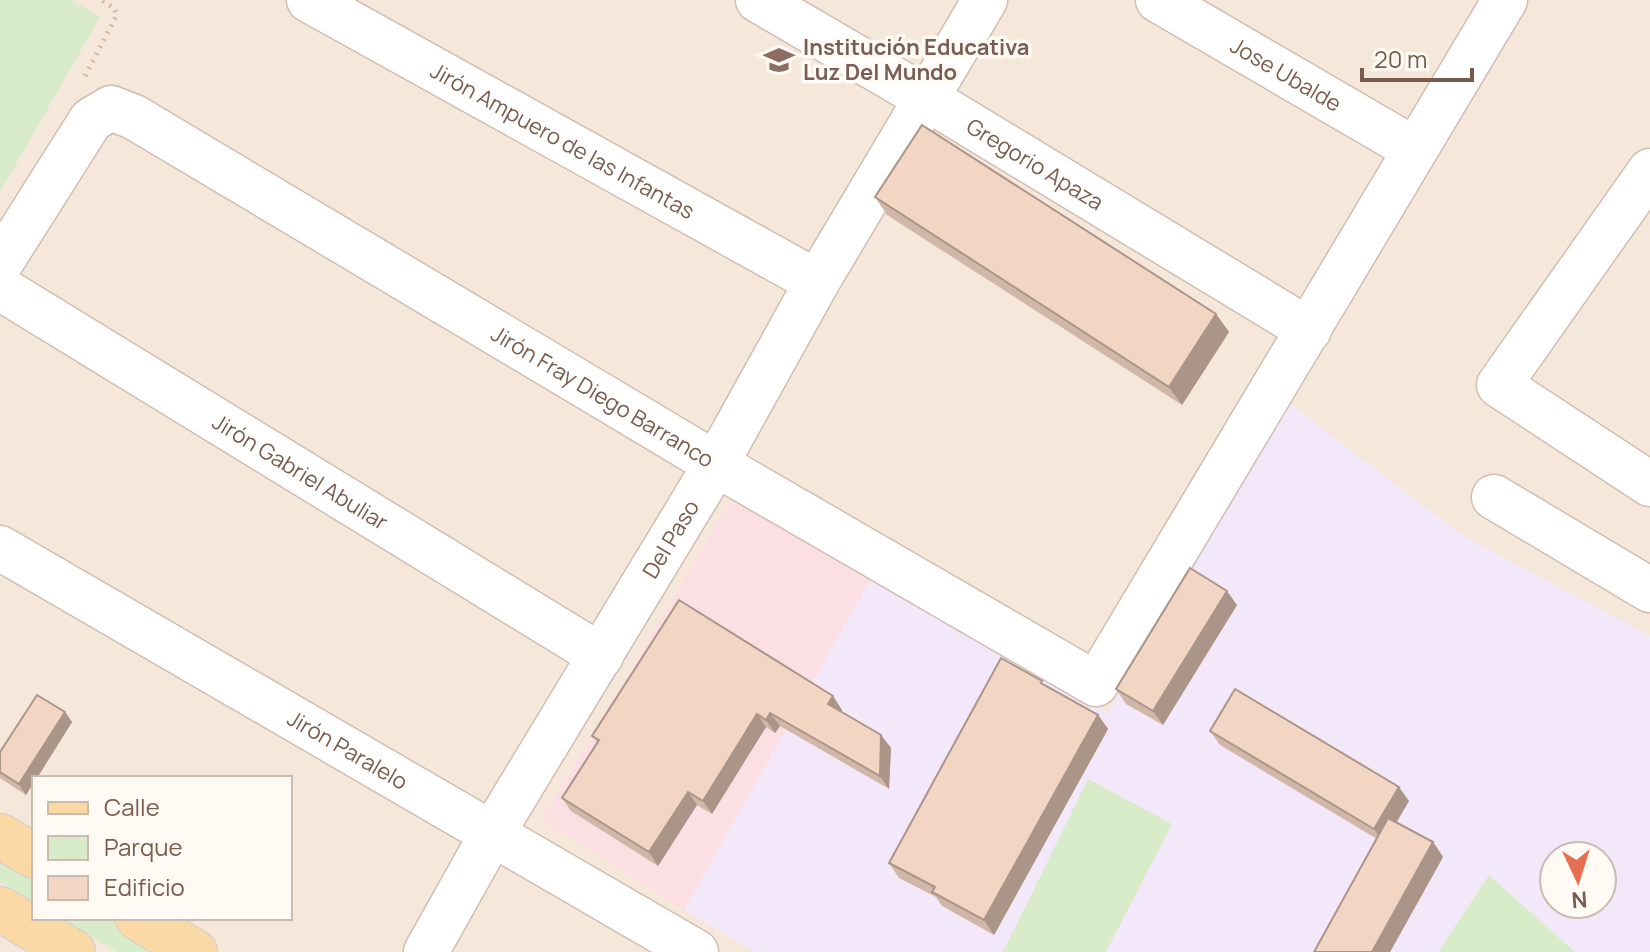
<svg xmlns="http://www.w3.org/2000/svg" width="1650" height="952" font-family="Manrope,sans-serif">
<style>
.residential{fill:#f5e8da;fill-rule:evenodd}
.education{fill:#f3e8fa;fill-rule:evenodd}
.medical{fill:#fbdfe3}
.green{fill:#d8ecc9}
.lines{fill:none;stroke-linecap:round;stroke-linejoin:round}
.minor-casing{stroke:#d1beb0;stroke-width:47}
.major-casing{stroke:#dad1cd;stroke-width:47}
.path{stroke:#d9b8a5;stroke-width:5;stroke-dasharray:2 6;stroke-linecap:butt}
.minor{stroke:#fff;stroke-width:44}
.major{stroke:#fbd9a5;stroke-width:44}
.wall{fill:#d1b7a8}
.shaded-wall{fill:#aa9588}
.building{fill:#f3d5c3;stroke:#aa9588;stroke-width:2}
.labels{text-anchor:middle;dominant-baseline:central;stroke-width:7;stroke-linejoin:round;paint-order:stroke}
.education-label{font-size:22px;font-weight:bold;fill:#785e54;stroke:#fffaf3;text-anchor:start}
.street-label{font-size:22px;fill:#7a5c4d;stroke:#fffaf3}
</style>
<rect width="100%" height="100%" fill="#fdf6ec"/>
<!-- residential -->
<path class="residential" d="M0 0H1650V952H0ZM34 778H290V918H34ZM1554 856H1602V904H1554Z"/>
<!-- education -->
<path class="education" d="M1282 398 1465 537 1650 636V952H755L684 910 875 571 1108 713ZM1554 856H1602V904H1554Z"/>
<!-- medical -->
<polygon class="medical" points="736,492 875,571 684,910 542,820"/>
<!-- green -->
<g class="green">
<polygon points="0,0 71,0 100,17 0,192"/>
<polygon points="1088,779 1172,824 1106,952 1003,952"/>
<polygon points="0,852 34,872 34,902 0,882"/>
<polygon points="1489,875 1575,952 1438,952"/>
<polygon points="60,918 110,918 166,952 117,952"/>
</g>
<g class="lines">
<!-- minor casing -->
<g class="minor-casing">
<g id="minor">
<path id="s1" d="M309 0 817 282"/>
<path id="s2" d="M758 0 926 98 1309 330"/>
<path id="s3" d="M1158 0 1414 149"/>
<polyline points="1650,171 1499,385 1650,484"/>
<path id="s4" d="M0 264 91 120 111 108 134 117 716 464 1096 684 1505 0"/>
<path id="s5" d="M0 288 601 656"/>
<polyline points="1494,497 1650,590"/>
<path id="s6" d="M0 548 696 952"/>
<path id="s7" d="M426 952 492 834 716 464 817 282 985 0"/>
</g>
</g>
<!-- major casing -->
<g class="major-casing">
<g id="major">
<polyline points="0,836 34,856"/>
<polyline points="0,909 73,952"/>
<polyline points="138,918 195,952"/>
</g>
</g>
<!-- path -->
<polyline class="path" points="85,76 117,15 114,8 102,0"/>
<!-- minor -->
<use href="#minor" class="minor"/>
<!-- major -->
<use href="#major" class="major"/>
</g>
<!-- wall -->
<g class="wall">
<polygon points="875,197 1216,314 1229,332 1182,405 887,215"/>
<polygon points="1237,605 1163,725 1126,704 1116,689"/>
<polygon points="1046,686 1098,715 1108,729 994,935 942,906 936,897 899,878 889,863"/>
<polygon points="833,696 842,710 841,712 881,735 891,748 889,789 780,726 775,733 766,727 712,814 697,805 658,866 571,811 562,798 597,742 592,736"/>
<polygon points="65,712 72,722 37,778 34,778 34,782 26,795 0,778 0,752"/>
<polygon points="1210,731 1409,801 1397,822 1433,842 1443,857 1390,952 1314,952 1377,839 1220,745"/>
</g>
<!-- shaded-wall -->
<g class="shaded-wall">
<polygon points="1216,314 1229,332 1182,405 1169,387"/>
<polygon points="1227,591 1237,605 1163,725 1153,711"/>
<polygon points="833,696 842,710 837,718 828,704"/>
<polygon points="65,712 72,722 37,778 34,778 34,782 26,795 19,784"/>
<polygon points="770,713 780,726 775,733 766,720"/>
<polygon points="757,714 766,727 712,814 703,801"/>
<polygon points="1098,715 1108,729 994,935 984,920"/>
<polygon points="881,735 891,748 889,789 880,776"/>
<polygon points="1399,787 1409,801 1384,843 1374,829"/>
<polygon points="688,792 697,805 658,866 649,852"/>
<polygon points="1433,842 1443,857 1390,952 1372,952"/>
</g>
<!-- building -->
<g class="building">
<polygon points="922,125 1216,314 1169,387 875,197"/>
<polygon points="1190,568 1227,591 1153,711 1116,689"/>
<polygon points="679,600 833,696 828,704 881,735 880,776 770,713 766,720 757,714 703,801 688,792 649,852 562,798 599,740 592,736"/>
<polygon points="1001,658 1042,681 1041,683 1098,715 984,920 932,892 935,887 889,863"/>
<polygon points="1235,689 1399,787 1374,829 1210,731"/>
<polygon points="37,695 65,712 19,784 0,772 0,752"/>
<polygon points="1388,818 1433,842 1372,952 1314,952"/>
</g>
<!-- icons -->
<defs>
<g id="school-bare" transform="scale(2.4)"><path d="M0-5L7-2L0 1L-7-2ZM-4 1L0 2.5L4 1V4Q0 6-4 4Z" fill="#8d6e63" stroke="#fffaf3" stroke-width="2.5" paint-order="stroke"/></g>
</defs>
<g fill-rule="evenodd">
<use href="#school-bare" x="779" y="60"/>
</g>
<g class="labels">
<!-- education labels -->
<g class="education-label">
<text x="803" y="47">Institución Educativa<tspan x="803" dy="25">Luz Del Mundo</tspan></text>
</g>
<!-- street labels -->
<g class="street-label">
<text stroke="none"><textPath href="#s3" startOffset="148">Jose Ubalde</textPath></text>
<text stroke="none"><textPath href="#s1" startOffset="290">Jirón Ampuero de las Infantas</textPath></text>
<text stroke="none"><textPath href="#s2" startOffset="322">Gregorio Apaza</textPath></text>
<text stroke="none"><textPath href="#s4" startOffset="764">Jirón Fray Diego Barranco</textPath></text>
<text stroke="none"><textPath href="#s5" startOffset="352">Jirón Gabriel Abuliar</textPath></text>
<text stroke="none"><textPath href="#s7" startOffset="480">Del Paso</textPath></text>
<text stroke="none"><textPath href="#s6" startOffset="402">Jirón Paralelo</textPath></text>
</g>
</g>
<!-- legend -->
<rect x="32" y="776" width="260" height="144" fill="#fffaf3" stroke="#cabbb1" stroke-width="2"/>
<rect x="48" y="802" width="40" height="12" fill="#fbd9a5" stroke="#cabbb1" stroke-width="2"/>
<text x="104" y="816" font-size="24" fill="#7a5c4d">Calle</text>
<rect x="48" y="836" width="40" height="24" fill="#d8ecc9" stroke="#cabbb1" stroke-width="2"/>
<text x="104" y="856" font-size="24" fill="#7a5c4d">Parque</text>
<rect x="48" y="876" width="40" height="24" fill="#f3d5c3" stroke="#cabbb1" stroke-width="2"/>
<text x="104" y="896" font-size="24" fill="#7a5c4d">Edificio</text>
<!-- north arrow -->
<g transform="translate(1578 880) rotate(176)"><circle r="38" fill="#fffaf3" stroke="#cabbb1" stroke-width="2"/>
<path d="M0-6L14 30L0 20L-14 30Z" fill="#e76f51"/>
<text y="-12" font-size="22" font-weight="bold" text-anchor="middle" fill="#7a5c4d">N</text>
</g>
<!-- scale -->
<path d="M1362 68v12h110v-12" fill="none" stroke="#7a5c4d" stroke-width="4"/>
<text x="1374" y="68" font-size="24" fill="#7a5c4d" stroke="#fffaf3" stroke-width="6" paint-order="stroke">20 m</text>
</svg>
